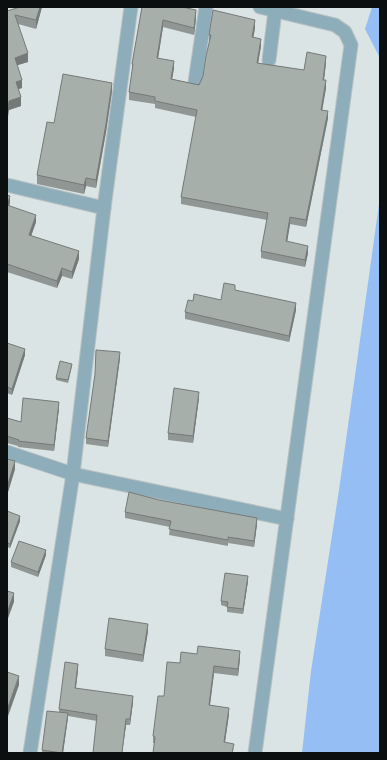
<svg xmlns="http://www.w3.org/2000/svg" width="387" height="760" font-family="Cabin,sans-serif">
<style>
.water{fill:#95bff4}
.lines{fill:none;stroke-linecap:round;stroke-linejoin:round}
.street-casing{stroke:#b9c2c2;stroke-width:15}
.street{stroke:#8eadbb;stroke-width:13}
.wall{fill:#909693}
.shaded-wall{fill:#757a78}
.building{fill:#a7afab;stroke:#757a78}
</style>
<rect width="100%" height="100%" fill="#dae4e4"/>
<!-- water -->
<g class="water">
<polygon points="372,7 380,7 380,58 365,29"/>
<polygon points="380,197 380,753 302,753 311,671 339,490"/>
</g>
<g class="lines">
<!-- street casing -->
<g class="street-casing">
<g id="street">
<polyline points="269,60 275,11"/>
<polyline points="195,82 206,7"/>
<polyline points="7,185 104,208"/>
<polyline points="7,452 73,474 287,519"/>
<polyline points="30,753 73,474 104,208 131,7"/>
<polyline points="255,753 351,45 345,32 335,25 260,7"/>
</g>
</g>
<!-- street -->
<use href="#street" class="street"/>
</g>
<!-- wall -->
<g class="wall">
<polygon points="20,7 42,7 36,29 18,24 28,62 17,65 22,88 18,89 21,106 9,110 7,11"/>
<polygon points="142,7 196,18 194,35 163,27 158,58 174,68 172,79 199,85 203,76 210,42 209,42 209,35 255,28 253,38 261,46 258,63 304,70 326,63 324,80 326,88 322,110 328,118 306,227 290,224 287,242 308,253 305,267 261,258 261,251 267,220 181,204 181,197 196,117 155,108 155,104 129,100 129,92 132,71 132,64"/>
<polygon points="112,91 106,132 96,188 86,186 84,194 37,184 37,175 54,123"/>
<polygon points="7,195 10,203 9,206 36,222 31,236 79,259 72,279 62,276 57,288 7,272"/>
<polygon points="235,290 296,310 289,342 185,319 185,312 193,301 221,300"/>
<polygon points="7,343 25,355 12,395 7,393"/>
<polygon points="120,358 108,447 86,444 86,438"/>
<polygon points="72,366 68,383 56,380 56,378"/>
<polygon points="199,398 193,443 168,440 168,433"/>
<polygon points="59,408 54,451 18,447 18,446 7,443 7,418 21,422"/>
<polygon points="7,459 15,469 8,492 7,492"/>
<polygon points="7,511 20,521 10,548 7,547"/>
<polygon points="125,512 257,524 254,547 228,543 228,546 169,535 170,527 125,518"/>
<polygon points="46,555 38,577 11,567 11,562"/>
<polygon points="248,581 243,614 227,612 227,607 221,605 221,601"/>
<polygon points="148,631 143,662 105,656 105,649"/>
<polygon points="240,658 238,676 214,673 210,705 229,714 225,742 234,750 153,743 153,736 164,696 180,663"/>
<polygon points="78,670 76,688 133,702 130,725 126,725 122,753 93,753 97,721 68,716 63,753 42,753 42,750 59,712 59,709"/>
</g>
<!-- shaded-wall -->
<g class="shaded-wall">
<polygon points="40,7 42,7 36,29 36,20"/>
<polygon points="196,10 196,18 194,35 194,28"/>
<polygon points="163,20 163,27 157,65 157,58"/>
<polygon points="255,20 255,28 252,45 252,37"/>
<polygon points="261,39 261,46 257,70 257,63"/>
<polygon points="28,53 28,62 15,66 15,58"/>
<polygon points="326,56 326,63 323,87 323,80"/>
<polygon points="174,61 174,68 171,86 171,79"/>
<polygon points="22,80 22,88 16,90 16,82"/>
<polygon points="326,80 326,88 321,117 321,110"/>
<polygon points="112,83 112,91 106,132 96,188 96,180"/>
<polygon points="21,97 21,106 9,110 7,123 7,115 9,101"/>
<polygon points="328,111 328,118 306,227 306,220"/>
<polygon points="86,178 86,186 84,194 84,185"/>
<polygon points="10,196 10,203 7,213 7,205"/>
<polygon points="36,215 36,222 29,242 29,235"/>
<polygon points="290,217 290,224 286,249 286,241"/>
<polygon points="308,246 308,253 305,267 305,260"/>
<polygon points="79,251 79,259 72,279 72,272"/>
<polygon points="62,268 62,276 57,288 57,281"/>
<polygon points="296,303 296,310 289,342 289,336"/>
<polygon points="25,349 25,355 12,395 12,389"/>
<polygon points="120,352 120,358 108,447 108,441"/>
<polygon points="199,392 199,398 193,443 193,436"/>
<polygon points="59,402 59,408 54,451 54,445"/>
<polygon points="15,461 15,469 8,492 8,484"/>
<polygon points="20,516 20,521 10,548 10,544"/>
<polygon points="257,518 257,524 254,547 254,541"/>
<polygon points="46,550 46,555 38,577 38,572"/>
<polygon points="248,576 248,581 243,614 243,609"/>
<polygon points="14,593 14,602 7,621 7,613"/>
<polygon points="148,624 148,631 143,662 143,655"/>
<polygon points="240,651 240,658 238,676 238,669"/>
<polygon points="78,664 78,670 75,694 75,688"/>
<polygon points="214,666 214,673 209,712 209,705"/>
<polygon points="19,676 19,685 7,719 7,710"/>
<polygon points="133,696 133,702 130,725 130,719"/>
<polygon points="229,708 229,714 224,749 224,742"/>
<polygon points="68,713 68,718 63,753 62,753"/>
<polygon points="126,719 126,725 122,753"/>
</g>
<!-- building -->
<g class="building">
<polygon points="20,7 40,7 36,20 15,15 28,53 15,58 22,80 16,82 21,97 9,101 7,115 7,11"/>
<polygon points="142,7 182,7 196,10 194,28 163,20 157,58 174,61 171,79 199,85 203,76 206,56 211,35 209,35 213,10 255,20 252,37 261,39 257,63 304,70 307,52 326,56 323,80 326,80 321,110 328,111 306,220 290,217 286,241 308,246 305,260 261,251 268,213 181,197 197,110 155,101 155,97 129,92 133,64 132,64"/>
<polygon points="63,74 112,83 106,124 96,180 86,178 84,185 37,175 47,122 54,123"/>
<polygon points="7,195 10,196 7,205"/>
<polygon points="7,205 36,215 29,235 79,251 72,272 62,268 57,281 7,264"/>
<polygon points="224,283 235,285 235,290 296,303 289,336 185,312 188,300 193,301 194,294 221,300"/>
<polygon points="7,343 25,349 12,389 7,387"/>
<polygon points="96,350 120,352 108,441 86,438 95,374"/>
<polygon points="60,361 72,364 68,380 56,378"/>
<polygon points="174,388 199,392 193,436 168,433"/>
<polygon points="23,398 59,402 54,445 18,441 19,440 7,436 7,418 21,422"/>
<polygon points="7,459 15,461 8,484 7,484"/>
<polygon points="129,492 159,500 257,518 254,541 228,537 228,540 169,529 171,521 125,512"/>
<polygon points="7,511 20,516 10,544 7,543"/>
<polygon points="19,541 46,550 38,572 11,562"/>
<polygon points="225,573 248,576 243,609 227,607 228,602 221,601"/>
<polygon points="7,591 14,593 7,613"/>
<polygon points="109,618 148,624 143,655 105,649"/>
<polygon points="198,646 240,651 238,669 214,666 209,705 229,708 224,742 234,744 232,753 153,753 155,737 153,736 158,696 164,696 167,662 180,663 181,652 197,654"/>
<polygon points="65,662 78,664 75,688 133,696 130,719 126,719 122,753 93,753 97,715 59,709"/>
<polygon points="7,672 19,676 7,710"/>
<polygon points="47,711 68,713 62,753 42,750"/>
</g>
<!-- border -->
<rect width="387" height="760" fill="none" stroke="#0c0f0f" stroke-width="16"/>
</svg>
